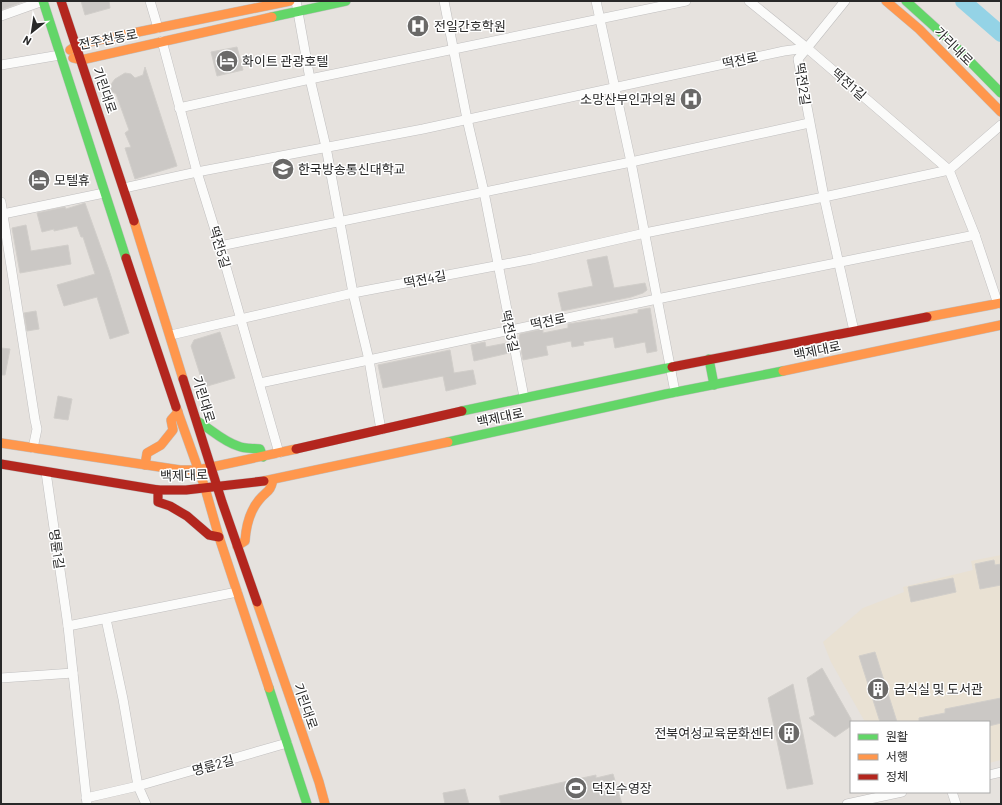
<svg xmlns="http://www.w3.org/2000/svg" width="1002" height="805" font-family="Barlow,'Noto Sans KR',sans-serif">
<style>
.education{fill:#e9e1d3}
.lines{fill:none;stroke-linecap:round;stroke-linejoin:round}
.river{stroke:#94d3e6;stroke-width:16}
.building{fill:#cbc8c5;stroke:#d1ceca}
.street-casing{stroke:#c0bfbf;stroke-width:10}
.fast-casing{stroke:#c0bfbf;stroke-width:10}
.slow-casing{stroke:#c0bfbf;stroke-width:10}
.jam-casing{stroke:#c0bfbf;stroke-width:10}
.street{stroke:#fbfbfa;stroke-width:9}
.fast{stroke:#63d668;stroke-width:9}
.slow{stroke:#ff974d;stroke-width:9}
.jam{stroke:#b3261e;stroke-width:9}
.labels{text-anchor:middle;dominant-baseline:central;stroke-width:3;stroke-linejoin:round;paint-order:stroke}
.poi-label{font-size:13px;fill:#282828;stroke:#fff;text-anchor:start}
.street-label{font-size:13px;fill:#282828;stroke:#fff}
</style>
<rect width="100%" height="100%" fill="#e6e2de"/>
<!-- education -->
<polygon class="education" points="1001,555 1001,760 989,763 989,722 865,722 831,662 823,642 863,608 904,592 903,587 973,570 971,561"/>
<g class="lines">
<!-- river -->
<polyline class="river" points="963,1 1001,34"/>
</g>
<!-- building -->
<g class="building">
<polygon points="1,1 25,1 1,10"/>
<polygon points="81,1 109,1 110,8 85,15"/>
<polygon points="237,47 243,70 217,76 211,52"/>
<polygon points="145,67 177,166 135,179 125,148 131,147 125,133 129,130 116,94 110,90 112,83 115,79 125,73 131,74 135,78 143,75"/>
<polygon points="85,203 109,270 129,333 110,339 97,297 64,306 57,285 95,274 83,237 81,237 77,226 54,231 54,229 42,232 37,213 65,207 66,209"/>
<polygon points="26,225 31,251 68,245 71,264 20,273 12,228"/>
<polygon points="607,256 614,288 645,283 647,290 643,293 631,297 562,311 558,293 593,286 587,260"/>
<polygon points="650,308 657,351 647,353 645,342 615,348 613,337 583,342 584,345 572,347 571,341 546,346 548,355 523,360 519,338 520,334 543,329 543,333 568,328 568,324 600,319 601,320 638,313 638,310"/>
<polygon points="36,311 39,329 27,331 24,313"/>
<polygon points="220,332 235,378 204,387 191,346 194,340"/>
<polygon points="485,342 486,347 507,343 509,353 474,361 471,345"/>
<polygon points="1,348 10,349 5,375 1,375"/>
<polygon points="450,350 454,373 473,370 476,384 446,391 443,376 383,388 378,365"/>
<polygon points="58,396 72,399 68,420 54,418"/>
<polygon points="994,560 995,565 1001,564 1001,585 980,589 975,564"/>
<polygon points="953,578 956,592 911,602 908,587"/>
<polygon points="875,652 897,722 880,722 859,656"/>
<polygon points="822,668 851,719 851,726 835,737 809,718 815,715 807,678"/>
<polygon points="793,684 813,784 787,789 768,698"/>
<polygon points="1001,698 1001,723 989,726 989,722 919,722 919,718 945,713 945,709"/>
<polygon points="613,774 622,804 501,804 499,796 596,775 596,778"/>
<polygon points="465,789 469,804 445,804 443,793"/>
</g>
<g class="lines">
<!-- street casing -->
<g class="street-casing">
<g id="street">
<polyline points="150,1 158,28"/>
<polyline points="296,1 310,79 326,147 353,293 369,360 381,430"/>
<polyline points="444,1 467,119 484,192 524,397"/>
<polyline points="596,1 631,162 675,392"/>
<polyline points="749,1 807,48 949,170 975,235 998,304"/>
<polyline points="1,16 43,1"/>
<polyline points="162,41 197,172 220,246 279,453"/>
<polyline points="807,48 798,59 824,197 854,331"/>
<polyline points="1,65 60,55"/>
<polyline points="179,108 310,79 686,1"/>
<polyline points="124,188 197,172 423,129 784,51 807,48 845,1"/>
<polyline points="1,202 35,420 37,429 33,448"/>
<polyline points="3,214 104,193"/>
<polyline points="220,246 631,162 809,123"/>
<polyline points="171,335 353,293 532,259 645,233 824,197 949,170 1001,125"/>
<polyline points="260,383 657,299 975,235"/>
<polyline points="46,472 68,626 87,804"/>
<polyline points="106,619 123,699 138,786 146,804"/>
<polyline points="68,626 237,592"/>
<polyline points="1,678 73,673"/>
<polyline points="989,775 1001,772"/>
<polyline points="952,792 956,804"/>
<polyline points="86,798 138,786 287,743"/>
<polyline points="847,804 902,792"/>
</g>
</g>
<!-- fast casing -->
<g class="fast-casing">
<g id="fast">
<polyline points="43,1 126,258"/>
<polyline points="906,1 948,39 1001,93"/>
<polyline points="272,17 346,1"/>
<polyline points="709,359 714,385"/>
<polyline points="462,411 672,367"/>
<path d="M197 421C211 429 222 441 238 446 244 449 253 448 260 449L263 457"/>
<polyline points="448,442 666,394 783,371"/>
<polyline points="269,688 307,804"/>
</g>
</g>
<!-- slow casing -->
<g class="slow-casing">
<g id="slow">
<polyline points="886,1 919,29 1001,112"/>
<polyline points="70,50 76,46 94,41 290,1"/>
<polyline points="73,58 81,60 272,17"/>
<polyline points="134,221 183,379"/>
<polyline points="927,317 1001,303"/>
<polyline points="783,371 1001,325"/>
<polyline points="176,407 205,488 219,537 269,688"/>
<polyline points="1,443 180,470 198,470 296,449"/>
<polyline points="145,465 147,453 161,445 173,430 171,420 178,412"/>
<polyline points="264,481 448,442"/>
<path d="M237 546 245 541C246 526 249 512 259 500 267 490 270 493 273 480"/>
<polyline points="257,602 319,782 325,804"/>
</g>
</g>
<!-- jam casing -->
<g class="jam-casing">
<g id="jam">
<polyline points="61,1 134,221"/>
<polyline points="126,258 176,407"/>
<polyline points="672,367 927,317"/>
<polyline points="183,379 222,502 257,602"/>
<polyline points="296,449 462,411"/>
<polyline points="1,464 158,490 186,490 264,481"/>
<polyline points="158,490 158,502 170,506 187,516 209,535 219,537"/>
</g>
</g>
<!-- street -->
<use href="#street" class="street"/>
<!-- fast -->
<use href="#fast" class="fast"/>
<!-- slow -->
<use href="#slow" class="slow"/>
<!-- jam -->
<use href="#jam" class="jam"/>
</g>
<!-- icons -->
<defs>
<g id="hospital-disc" transform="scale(1.15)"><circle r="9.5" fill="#6a6968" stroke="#fff"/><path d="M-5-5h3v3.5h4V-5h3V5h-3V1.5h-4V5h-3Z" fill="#fff"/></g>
<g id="hotel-disc" transform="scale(1.15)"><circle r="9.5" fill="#6a6968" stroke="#fff"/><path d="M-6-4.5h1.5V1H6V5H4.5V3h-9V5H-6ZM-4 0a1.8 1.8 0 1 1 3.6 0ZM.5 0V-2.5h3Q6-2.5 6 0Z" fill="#fff"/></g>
<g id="university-disc" transform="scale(1.15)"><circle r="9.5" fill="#6a6968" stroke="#fff"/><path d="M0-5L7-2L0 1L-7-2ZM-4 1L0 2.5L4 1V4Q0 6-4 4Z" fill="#fff"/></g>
<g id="building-disc" transform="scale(1.15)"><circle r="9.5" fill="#6a6968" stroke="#fff"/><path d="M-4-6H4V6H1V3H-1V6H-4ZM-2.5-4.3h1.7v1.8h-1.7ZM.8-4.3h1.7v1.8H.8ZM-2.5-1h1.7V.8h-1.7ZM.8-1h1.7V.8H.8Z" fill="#fff"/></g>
<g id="stadium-disc" transform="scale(1.15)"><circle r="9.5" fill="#6a6968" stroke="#fff"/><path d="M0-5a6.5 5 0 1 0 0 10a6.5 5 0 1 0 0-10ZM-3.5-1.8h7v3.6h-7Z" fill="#fff"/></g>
</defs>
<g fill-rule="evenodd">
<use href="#hospital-disc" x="418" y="26"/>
<use href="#hotel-disc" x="227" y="61"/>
<use href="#hospital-disc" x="691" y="99"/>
<use href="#university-disc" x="283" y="169"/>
<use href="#hotel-disc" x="39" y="180"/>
<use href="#building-disc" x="878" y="689"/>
<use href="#building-disc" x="789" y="733"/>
<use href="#stadium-disc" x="576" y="788"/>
</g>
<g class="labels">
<!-- poi labels -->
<g class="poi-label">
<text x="434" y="26">전일간호학원</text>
<text x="242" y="61">화이트 관광호텔</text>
<text x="676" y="99" text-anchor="end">소망산부인과의원</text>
<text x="298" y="169">한국방송통신대학교</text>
<text x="54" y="180">모텔휴</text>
<text x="894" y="689">급식실 및 도서관</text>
<text x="774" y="733" text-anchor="end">전북여성교육문화센터</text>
<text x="592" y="788">덕진수영장</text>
</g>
<!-- street labels -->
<g class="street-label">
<text transform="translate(108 39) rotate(-11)">전주천동로</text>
<text transform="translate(954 46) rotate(45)">가리내로</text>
<text transform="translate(740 60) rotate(-12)">떡전로</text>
<text transform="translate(803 84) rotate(82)">떡전2길</text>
<text transform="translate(849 84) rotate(41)">떡전1길</text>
<text transform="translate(105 90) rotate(71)">기린대로</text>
<text transform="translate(220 247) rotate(73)">떡전5길</text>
<text transform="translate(425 279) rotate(-11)">떡전4길</text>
<text transform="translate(548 321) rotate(-12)">떡전로</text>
<text transform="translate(510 331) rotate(78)">떡전3길</text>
<text transform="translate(817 350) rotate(-12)">백제대로</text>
<text transform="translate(204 399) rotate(73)">기린대로</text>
<text transform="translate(500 417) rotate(-12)">백제대로</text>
<text transform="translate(184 475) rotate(-2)">백제대로</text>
<text transform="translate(57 549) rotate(82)">명륜1길</text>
<text transform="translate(306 706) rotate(71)">기린대로</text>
<text transform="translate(213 765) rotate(-16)">명륜2길</text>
</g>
</g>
<!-- border -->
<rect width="1002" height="805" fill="none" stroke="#282828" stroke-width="4"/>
<!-- legend -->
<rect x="850" y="721" width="140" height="72" fill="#ffffff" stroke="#a9a9a9"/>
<rect x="858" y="734" width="20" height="6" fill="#63d668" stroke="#a9a9a9"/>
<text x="886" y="741" font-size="12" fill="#282828">원활</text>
<rect x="858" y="754" width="20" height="6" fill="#ff974d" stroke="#a9a9a9"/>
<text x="886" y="761" font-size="12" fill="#282828">서행</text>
<rect x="858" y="774" width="20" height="6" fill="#b3261e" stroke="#a9a9a9"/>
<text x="886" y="781" font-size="12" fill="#282828">정체</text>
<!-- north arrow -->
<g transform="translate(32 32) rotate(210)" stroke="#ffffff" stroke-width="3" paint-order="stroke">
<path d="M0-3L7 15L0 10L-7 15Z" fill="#282828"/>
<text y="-6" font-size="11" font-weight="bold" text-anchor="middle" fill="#282828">N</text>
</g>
</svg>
